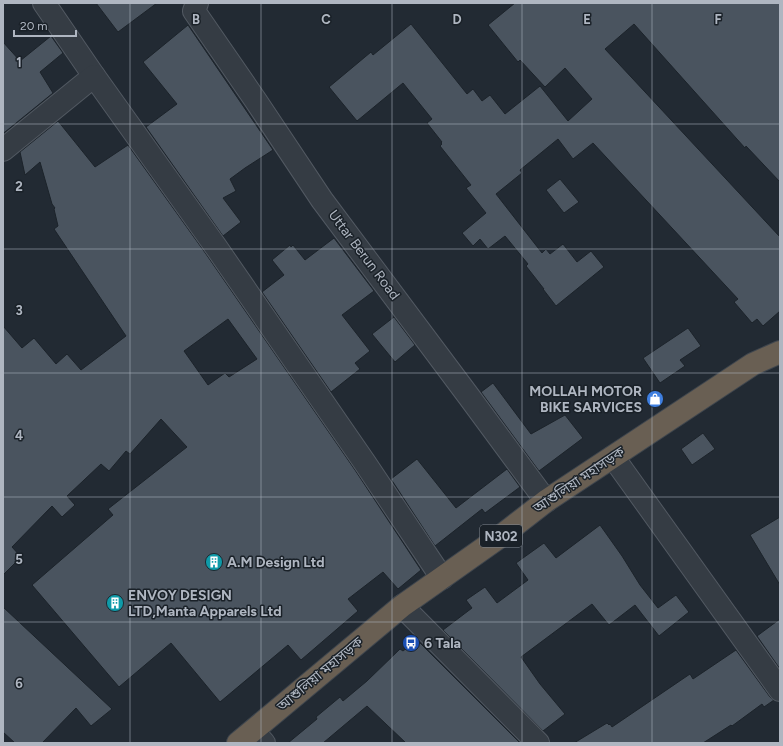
<svg xmlns="http://www.w3.org/2000/svg" width="783" height="746" font-family="Figtree,'Noto Sans Bengali',sans-serif">
<style>
.building{fill:#4a545f;stroke:#1c232a;fill-rule:evenodd}
.lines{fill:none;stroke-linecap:round;stroke-linejoin:round}
.minor-casing{stroke:#525962;stroke-width:24}
.highway-casing{stroke:#3f464e;stroke-width:24}
.minor{stroke:#353c44;stroke-width:22}
.highway{stroke:#695f53;stroke-width:22}
.grid{fill:none;stroke:#afb6c1;stroke-width:1;stroke-opacity:0.55}
.labels{text-anchor:middle;dominant-baseline:central;stroke-width:3;stroke-linejoin:round;paint-order:stroke}
.shield{fill:#1a2128;stroke:#828993;stroke-width:1}
.shield-label{font-size:13px;font-weight:bold;fill:#afb6c1}
.street-label{font-size:14px;fill:#afb6c1;stroke:#1a2128}
.poi-label{font-size:14px;font-weight:bold;fill:#afb6c1;stroke:#1a2128;text-anchor:start}
.grid-label{font-size:13px;text-anchor:middle;font-weight:bold;fill:#afb6c1;stroke:#1a2128;stroke-width:3;stroke-linejoin:round;paint-order:stroke}
</style>
<rect width="100%" height="100%" fill="#222a33"/>
<!-- building -->
<g class="building">
<polygon points="96,3 157,3 118,32"/>
<polygon points="515,3 780,3 780,182 746,146 745,148 634,24 605,49 780,237 780,311 763,326 757,319 752,323 734,302 738,299 593,143 573,159 558,139 520,170 522,173 496,194 542,253 546,249 550,254 563,244 577,262 591,251 604,267 556,306 543,289 544,289 526,266 528,264 505,236 488,249 480,239 473,246 462,233 486,213 466,188 471,185 440,146 442,144 441,143 442,142 427,123 432,119 403,83 357,121 329,87 371,52 373,55 411,24 467,94 473,89 482,101 490,95 505,114 540,86 568,121 592,99 565,68 545,87 520,60 518,62 488,25"/>
<polygon points="188,25 273,150 245,168 230,179 236,191 223,198 241,222 223,236 146,127 177,104 143,62"/>
<polygon points="51,36 63,53 40,72 53,93 5,132 3,133 3,42 20,61"/>
<path d="M58 121 95 167 128 145 206 254 355 470 421 570 398 589 383 572 348 599 358 611 301 660 288 645 220 702 171 643 119 687 32 585 113 515 108 509 187 447 161 419 130 454 126 451 109 471 101 464 67 496 75 505 62 517 52 506 12 547 21 557 3 575V326L22 348 34 338 56 364 67 354 81 370 126 336 54 229 58 226 54 209 55 208 52 204 40 162 25 175 20 152ZM228 319 257 359 229 377 225 373 208 385 184 351Z"/>
<polygon points="560,179 579,202 564,213 546,190"/>
<polygon points="334,238 374,291 342,315 370,351 355,363 360,369 331,392 262,292 284,275 272,260 290,245 291,247 293,245 305,260"/>
<polygon points="394,317 415,345 395,362 372,334"/>
<polygon points="688,328 701,346 680,360 685,366 660,383 643,358"/>
<polygon points="493,383 531,434 565,415 583,438 539,471 481,392"/>
<polygon points="703,433 715,449 692,465 681,449"/>
<polygon points="417,459 456,508 507,469 520,487 485,513 482,509 435,546 391,479"/>
<polygon points="780,517 780,585 750,535"/>
<polygon points="600,525 622,556 640,585 658,608 676,595 689,612 659,636 635,605 609,625 592,604 521,657 540,684 565,714 543,731 443,630 472,608 466,600 485,587 497,603 528,580 516,563 544,543 556,558"/>
<polygon points="3,607 112,709 91,726 76,708 42,743 15,743 3,732"/>
<polygon points="780,619 780,669 757,636"/>
<polygon points="417,640 520,743 406,743 367,706 323,743 288,743 317,719 316,717 340,697 343,701 367,681 400,649 403,651"/>
<polygon points="736,650 770,697 774,700 764,707 762,704 732,726 731,725 703,743 574,743 607,723 609,725 610,724 612,727 690,674 693,679"/>
</g>
<g class="lines">
<!-- minor casing -->
<g class="minor-casing">
<g id="minor">
<polyline points="44,3 94,76"/>
<polyline points="197,3 194,11 256,101 322,200 470,398 546,501"/>
<polyline points="3,150 94,76 216,247 365,463 442,578"/>
<polyline points="613,457 780,690"/>
<polyline points="402,606 538,743"/>
<polyline points="253,731 264,743"/>
</g>
</g>
<!-- highway casing -->
<g class="highway-casing">
<polyline id="highway" points="238,743 402,606 501,536 546,501 753,364 780,352"/>
</g>
<!-- minor -->
<use href="#minor" class="minor"/>
<!-- highway -->
<use href="#highway" class="highway"/>
</g>
<!-- grid -->
<path class="grid" d="M130 3V743M261 3V743M392 3V743M522 3V743M652 3V743M3 124H780M3 249H780M3 373H780M3 497H780M3 622H780"/>
<!-- icons -->
<defs>
<g id="shop-disc" transform="scale(0.9)"><circle r="9.5" fill="#3f7fe0" stroke="#1a2128"/><path d="M-5-2.5h2.3a2.7 3.5 0 0 1 5.4 0H5L5.5 6h-11ZM-1.5-2.5h3a1.5 2.3 0 0 0-3 0Z" fill="#fff"/></g>
<g id="building-disc" transform="scale(0.9)"><circle r="9.5" fill="#0f9aa8" stroke="#1a2128"/><path d="M-4-6H4V6H1V3H-1V6H-4ZM-2.5-4.3h1.7v1.8h-1.7ZM.8-4.3h1.7v1.8H.8ZM-2.5-1h1.7V.8h-1.7ZM.8-1h1.7V.8H.8Z" fill="#fff"/></g>
<g id="bus-disc" transform="scale(0.9)"><circle r="9.5" fill="#1a4fb4" stroke="#1a2128"/><path d="M-5-6H5V4H4V6H2V4H-2V6H-4V4H-5ZM-3.5-4V0h7V-4ZM-3.5 1.2v1.5H-2V1.2ZM2 1.2v1.5H3.5V1.2Z" fill="#fff"/></g>
</defs>
<g fill-rule="evenodd">
<use href="#shop-disc" x="655" y="399"/>
<use href="#building-disc" x="214" y="562"/>
<use href="#building-disc" x="115" y="603"/>
<use href="#bus-disc" x="411" y="643"/>
</g>
<g class="labels">
<!-- shield labels -->
<rect class="shield" x="480" y="525" width="42" height="22" rx="3"/>
<g class="shield-label">
<text x="501" y="536">N302</text>
</g>
<!-- street labels -->
<g class="street-label">
<text transform="translate(364 255) rotate(53)">Uttar Berun Road</text>
<text transform="translate(579 480) rotate(-34)">আশুলিয়া মহাসড়ক</text>
<text transform="translate(320 674) rotate(-40)">আশুলিয়া মহাসড়ক</text>
</g>
<!-- poi labels -->
<g class="poi-label">
<text x="642" y="391" text-anchor="end">MOLLAH MOTOR<tspan x="642" dy="16">BIKE SARVICES</tspan></text>
<text x="227" y="562">A.M Design Ltd</text>
<text x="128" y="595">ENVOY DESIGN<tspan x="128" dy="16">LTD,Manta Apparels Ltd</tspan></text>
<text x="424" y="643">6 Tala</text>
</g>
</g>
<g class="grid-label">
<text x="196" y="24">B</text>
<text x="326" y="24">C</text>
<text x="457" y="24">D</text>
<text x="587" y="24">E</text>
<text x="718" y="24">F</text>
<text x="19" y="67">1</text>
<text x="19" y="191">2</text>
<text x="19" y="315">3</text>
<text x="19" y="440">4</text>
<text x="19" y="564">5</text>
<text x="19" y="688">6</text>
</g>
<!-- border -->
<rect width="783" height="746" fill="none" stroke="#afb6c1" stroke-width="8"/>
<!-- scale -->
<path d="M14 30v6h62v-6" fill="none" stroke="#afb6c1" stroke-width="2"/>
<text x="20" y="30" font-size="12" fill="#afb6c1" stroke="#1a2128" stroke-width="3" paint-order="stroke">20 m</text>
</svg>
